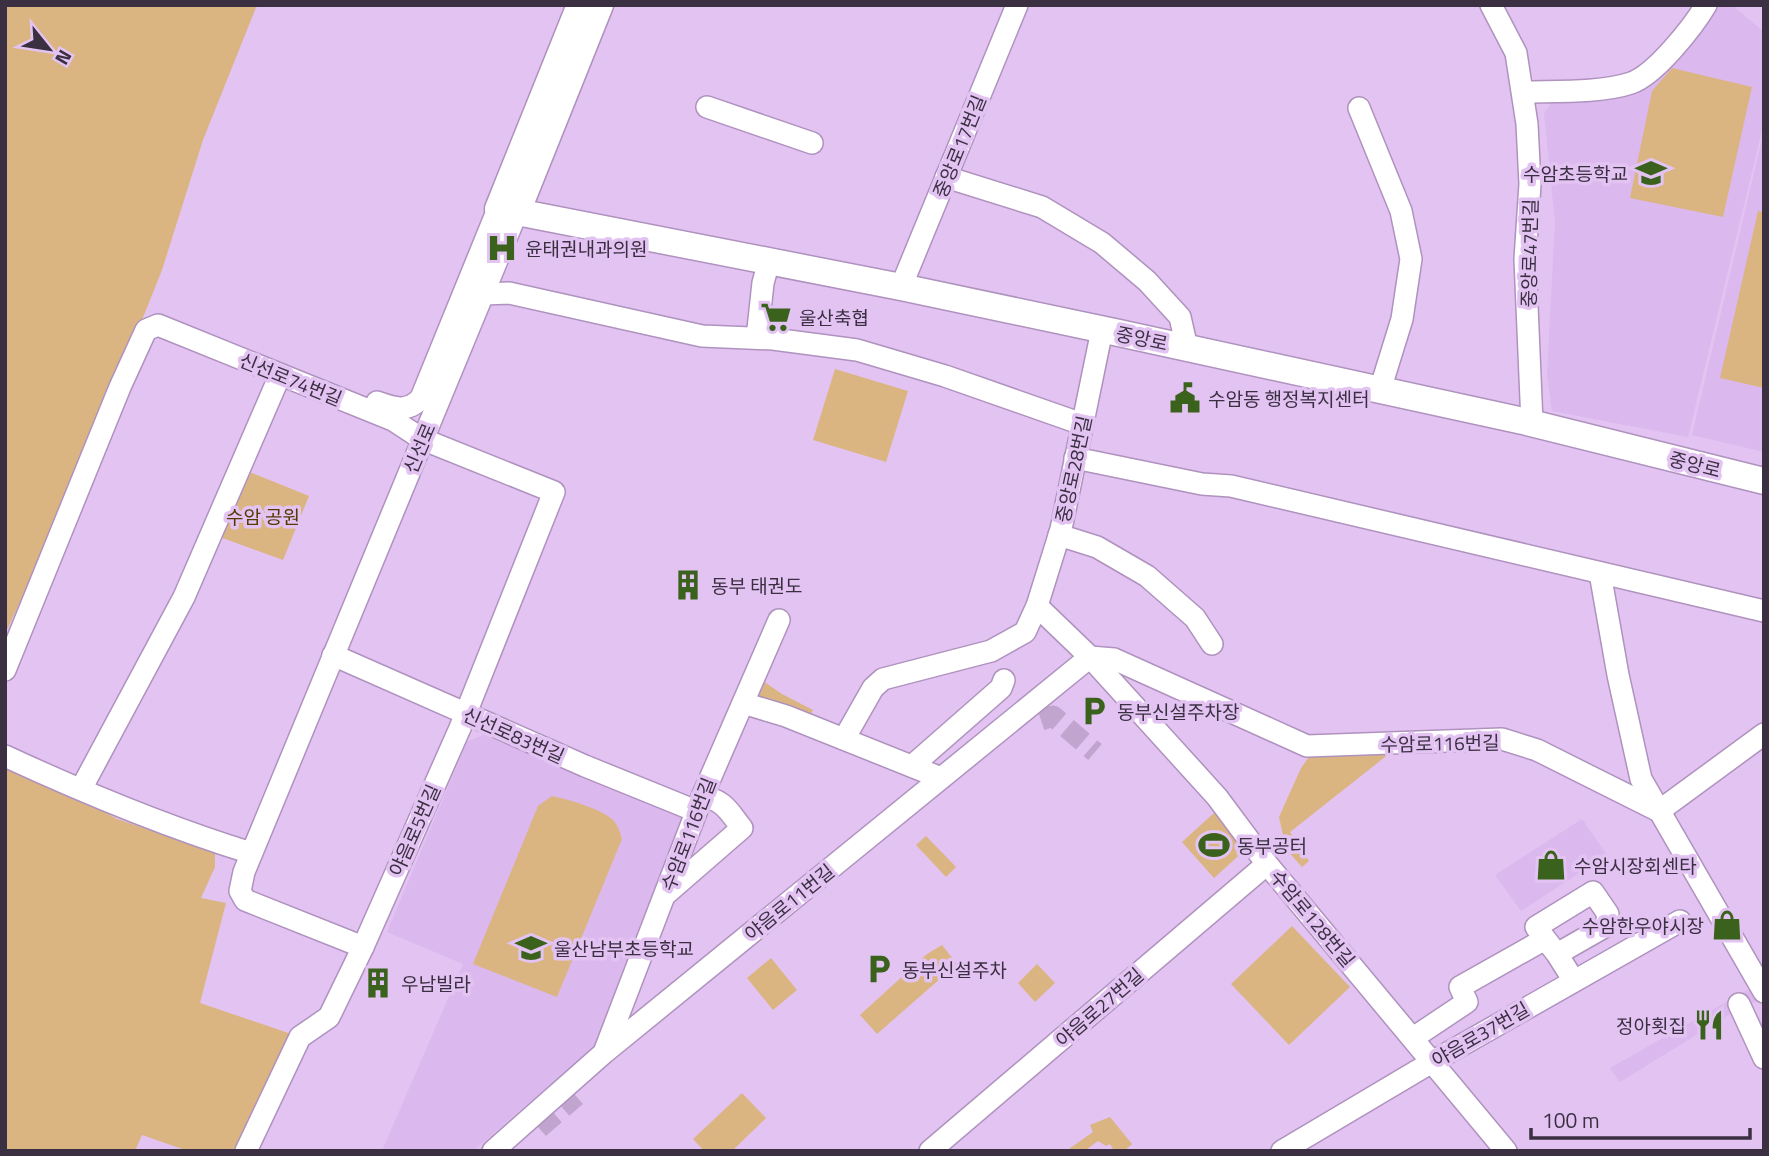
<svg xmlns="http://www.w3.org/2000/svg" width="1769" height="1156" font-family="'Titillium Web','Noto Sans KR',sans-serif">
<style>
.built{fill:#dbb8ed}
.green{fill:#dbb581}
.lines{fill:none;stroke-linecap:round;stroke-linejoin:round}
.minor-tunnel{stroke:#c1a5cf;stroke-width:21;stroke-dasharray:21 10;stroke-linecap:butt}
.minor-casing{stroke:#af92be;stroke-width:24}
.major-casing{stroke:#af92be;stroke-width:29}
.minor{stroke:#fff;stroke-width:21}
.major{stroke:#fff;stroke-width:26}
.labels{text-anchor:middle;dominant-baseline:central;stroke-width:7;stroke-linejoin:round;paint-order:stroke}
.street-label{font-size:19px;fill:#3b2f42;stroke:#e2c3f2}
.poi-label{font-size:19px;fill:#3b2f42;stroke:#e2c3f2;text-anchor:start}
.park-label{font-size:19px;fill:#573802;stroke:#e2c3f2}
</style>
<rect width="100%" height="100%" fill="#e2c3f2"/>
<!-- built -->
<g class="built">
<polygon points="1718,5 1732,5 1764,32 1764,122 1688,437 1552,411 1547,375 1555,223 1544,113 1552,102 1638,89 1675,55"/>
<polygon points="1764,131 1764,452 1692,435"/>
<polygon points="483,735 681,814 686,826 599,1042 473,1151 382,1151 463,964 387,932 467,742"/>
<polygon points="1549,744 1629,785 1632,781 1655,794 1667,797 1705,789 1670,817 1764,976 1764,1006 1760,1000 1735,1011 1620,1082 1610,1068 1753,987 1662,825 1541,758"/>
<polygon points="1582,819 1607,855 1521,911 1495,875"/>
</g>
<!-- green -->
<g class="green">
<polygon points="5,5 257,5 203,140 162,270 84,465 5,634"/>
<polygon points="1672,68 1752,87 1723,217 1630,198 1652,91"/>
<polygon points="1758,211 1764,212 1764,388 1720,378"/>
<polygon points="835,369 908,391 886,462 813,440"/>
<polygon points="247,471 309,496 283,560 217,536"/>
<polygon points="763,681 782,694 813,710 806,724 743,703"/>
<polygon points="1388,752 1385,757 1290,832 1309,861 1302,867 1286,849 1279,817 1301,768 1311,754"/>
<polygon points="5,760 40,775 117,819 215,852 215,867 201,898 226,903 200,1003 300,1037 246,1151 188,1151 142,1135 135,1151 5,1151"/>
<path d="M552 796C568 799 600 809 612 819 618 825 620 832 622 839L557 997 473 964 538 806Z"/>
<polygon points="1214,813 1246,849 1214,878 1182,842"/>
<polygon points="926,836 956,867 946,877 916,845"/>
<polygon points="1292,926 1350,987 1289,1045 1231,984"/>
<polygon points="942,945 957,964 877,1034 860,1015 927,954"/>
<polygon points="771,958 797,990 773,1010 747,978"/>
<polygon points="1037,964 1055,983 1035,1002 1018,983"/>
<polygon points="742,1093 766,1118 732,1151 704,1151 693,1139"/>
<polygon points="1110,1117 1132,1144 1124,1151 1114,1151 1110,1144 1106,1146 1098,1141 1087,1149 1088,1151 1066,1151 1093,1132 1090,1125"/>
</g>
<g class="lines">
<!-- minor-tunnel -->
<g class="minor-tunnel">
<polyline points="1041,720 1053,716 1095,752"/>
<polyline points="539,1128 576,1096"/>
</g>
<!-- minor casing -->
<g class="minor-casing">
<g id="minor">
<polyline points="1491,5 1516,53 1527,124 1530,184 1525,259 1532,423"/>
<path d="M1523 92C1554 91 1602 93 1631 83 1655 75 1693 27 1706 5"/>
<polyline points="707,107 812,143"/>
<polyline points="1359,108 1401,211 1411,259 1402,319 1380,390"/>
<polyline points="946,177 1042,207 1102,243 1147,281 1180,317 1187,348"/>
<polyline points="901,287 1017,5"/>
<polyline points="484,294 509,293 702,336 773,339 857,350 945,376 1082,424"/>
<polyline points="757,338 763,283 769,261"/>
<path d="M377 402C394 408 408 413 421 398L498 209"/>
<polyline points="1075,458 1202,484 1231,486 1764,611"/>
<polyline points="1059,535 1097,547 1147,576 1195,618 1212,644"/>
<polyline points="1600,573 1618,675 1641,779 1764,992"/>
<polyline points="1037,606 1090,657 1217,797 1267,864 1506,1151"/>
<polyline points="333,655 585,766 696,811"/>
<polyline points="1090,657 1114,659 1307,746 1502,739 1537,750 1659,811"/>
<polyline points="5,670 120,387 146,330 158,325 393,420 422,439 554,492 460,728 363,947 329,1017 300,1037 246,1151"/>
<polyline points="743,703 786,716 941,778"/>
<polyline points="844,739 873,688 883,679 991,651 1025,632 1037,606 1061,529 1102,330"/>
<path d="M5 756C85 793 167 827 251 853"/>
<polyline points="912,766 1001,688 1004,680"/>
<polyline points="81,789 184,597 280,375"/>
<polyline points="1659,811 1764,734"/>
<path d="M666 894 742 828C729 812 724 799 702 797"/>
<polyline points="363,947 245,900 240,891 244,872 517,212"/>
<polyline points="1557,954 1536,927 1593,892 1608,914 1606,926 1557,954 1574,981"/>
<polyline points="1739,1004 1764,1058"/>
<polyline points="1413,1038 1467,1002 1460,987 1545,939"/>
<polyline points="605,1050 702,797 779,620"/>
<polyline points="493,1151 605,1052 1090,657"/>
<polyline points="930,1151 1267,864"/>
<polyline points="1282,1151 1432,1062 1680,921"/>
</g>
</g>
<!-- major casing -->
<g class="major-casing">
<g id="major">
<polyline points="600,5 517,212 901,287 1119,333 1523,421 1764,481"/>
<polyline points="498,209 580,5"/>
</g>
</g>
<!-- minor -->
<use href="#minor" class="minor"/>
<!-- major -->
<use href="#major" class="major"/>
</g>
<!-- icons -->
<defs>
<g id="school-bare" transform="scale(2.415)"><path d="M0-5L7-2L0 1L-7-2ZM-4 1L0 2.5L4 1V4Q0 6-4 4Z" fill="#3b621d" stroke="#e2c3f2" stroke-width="2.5" paint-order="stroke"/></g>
<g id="hospital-bare" transform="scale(2.415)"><path d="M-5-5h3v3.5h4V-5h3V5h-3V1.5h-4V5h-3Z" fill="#3b621d" stroke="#e2c3f2" stroke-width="2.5" paint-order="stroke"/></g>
<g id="supermarket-bare" transform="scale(2.415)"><path d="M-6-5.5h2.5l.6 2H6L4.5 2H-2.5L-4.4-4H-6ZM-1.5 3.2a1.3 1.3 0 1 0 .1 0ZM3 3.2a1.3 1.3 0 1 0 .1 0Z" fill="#3b621d" stroke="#e2c3f2" stroke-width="2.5" paint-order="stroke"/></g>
<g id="civic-bare" transform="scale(2.415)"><path d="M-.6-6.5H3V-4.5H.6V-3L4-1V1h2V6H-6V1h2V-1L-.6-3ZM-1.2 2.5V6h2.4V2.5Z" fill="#3b621d" stroke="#e2c3f2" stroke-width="2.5" paint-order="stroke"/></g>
<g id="building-bare" transform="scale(2.415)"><path d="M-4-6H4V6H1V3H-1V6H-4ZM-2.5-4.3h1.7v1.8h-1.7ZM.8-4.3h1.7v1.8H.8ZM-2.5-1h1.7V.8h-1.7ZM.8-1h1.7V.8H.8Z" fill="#3b621d" stroke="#e2c3f2" stroke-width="2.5" paint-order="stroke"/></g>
<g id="parking-bare" transform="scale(2.415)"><path d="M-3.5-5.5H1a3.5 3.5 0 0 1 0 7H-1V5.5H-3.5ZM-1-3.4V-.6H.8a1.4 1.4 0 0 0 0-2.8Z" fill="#3b621d" stroke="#e2c3f2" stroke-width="2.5" paint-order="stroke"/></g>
<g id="stadium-bare" transform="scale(2.415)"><path d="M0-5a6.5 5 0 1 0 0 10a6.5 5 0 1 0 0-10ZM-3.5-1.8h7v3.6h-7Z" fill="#3b621d" stroke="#e2c3f2" stroke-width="2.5" paint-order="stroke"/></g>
<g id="shop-bare" transform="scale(2.415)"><path d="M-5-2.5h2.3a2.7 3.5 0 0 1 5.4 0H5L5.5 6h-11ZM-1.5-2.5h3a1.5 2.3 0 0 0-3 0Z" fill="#3b621d" stroke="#e2c3f2" stroke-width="2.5" paint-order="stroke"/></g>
<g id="restaurant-bare" transform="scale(2.415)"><path d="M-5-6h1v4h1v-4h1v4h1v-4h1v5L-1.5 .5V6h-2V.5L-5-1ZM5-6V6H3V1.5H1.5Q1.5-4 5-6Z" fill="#3b621d" stroke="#e2c3f2" stroke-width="2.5" paint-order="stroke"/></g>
</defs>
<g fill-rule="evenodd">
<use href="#school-bare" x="1651" y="173"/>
<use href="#hospital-bare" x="502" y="248"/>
<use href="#supermarket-bare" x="776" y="317"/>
<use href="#civic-bare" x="1185" y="398"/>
<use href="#building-bare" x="688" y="585"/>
<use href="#parking-bare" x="1094" y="711"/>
<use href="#stadium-bare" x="1214" y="845"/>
<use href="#shop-bare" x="1551" y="865"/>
<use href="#shop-bare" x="1727" y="925"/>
<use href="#school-bare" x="531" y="948"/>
<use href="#parking-bare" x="879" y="969"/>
<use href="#building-bare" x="378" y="983"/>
<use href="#restaurant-bare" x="1709" y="1025"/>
</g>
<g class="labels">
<!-- street labels -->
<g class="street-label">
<text transform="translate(959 146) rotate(-68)">중앙로17번길</text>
<text transform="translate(1529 253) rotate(-89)">중앙로47번길</text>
<text transform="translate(1142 338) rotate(12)">중앙로</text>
<text transform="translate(291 379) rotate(22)">신선로74번길</text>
<text transform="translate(419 448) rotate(-67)">신선로</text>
<text transform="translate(1695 464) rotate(14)">중앙로</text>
<text transform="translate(1073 469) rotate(-78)">중앙로28번길</text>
<text transform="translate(514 735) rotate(24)">신선로83번길</text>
<text transform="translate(1440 743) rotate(-1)">수암로116번길</text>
<text transform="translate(414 830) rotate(-66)">야음로5번길</text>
<text transform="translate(688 834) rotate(-69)">수암로116번길</text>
<text transform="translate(789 902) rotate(-39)">야음로11번길</text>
<text transform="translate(1313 918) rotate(50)">수암로128번길</text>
<text transform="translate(1099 1007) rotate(-41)">야음로27번길</text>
<text transform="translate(1480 1034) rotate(-30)">야음로37번길</text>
</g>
<!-- poi labels -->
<g class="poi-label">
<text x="1628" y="173" text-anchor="end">수암초등학교</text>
<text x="525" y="248">윤태권내과의원</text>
<text x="799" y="317">울산축협</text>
<text x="1208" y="398">수암동 행정복지센터</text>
<text x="711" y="585">동부 태권도</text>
<text x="1117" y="711">동부신설주차장</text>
<text x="1237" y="845">동부공터</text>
<text x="1574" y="865">수암시장회센타</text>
<text x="1704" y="925" text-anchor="end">수암한우야시장</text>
<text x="554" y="948">울산남부초등학교</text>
<text x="902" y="969">동부신설주차</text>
<text x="401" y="983">우남빌라</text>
<text x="1686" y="1025" text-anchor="end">정아횟집</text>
</g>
<!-- park labels -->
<g class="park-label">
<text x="263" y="516">수암 공원</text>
</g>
</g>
<!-- border -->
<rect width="1769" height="1156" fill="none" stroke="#3b2f42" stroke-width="14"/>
<!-- north arrow -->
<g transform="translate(49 49) rotate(120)" stroke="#e2c3f2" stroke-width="5" paint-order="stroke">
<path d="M0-5L12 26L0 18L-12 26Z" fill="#3b2f42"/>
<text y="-10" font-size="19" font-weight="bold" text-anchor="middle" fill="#3b2f42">N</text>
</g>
<!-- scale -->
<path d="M1531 1128v10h219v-10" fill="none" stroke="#3b2f42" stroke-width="3.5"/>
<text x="1542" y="1128" font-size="21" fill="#3b2f42" stroke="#e2c3f2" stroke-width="5" paint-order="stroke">100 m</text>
</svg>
